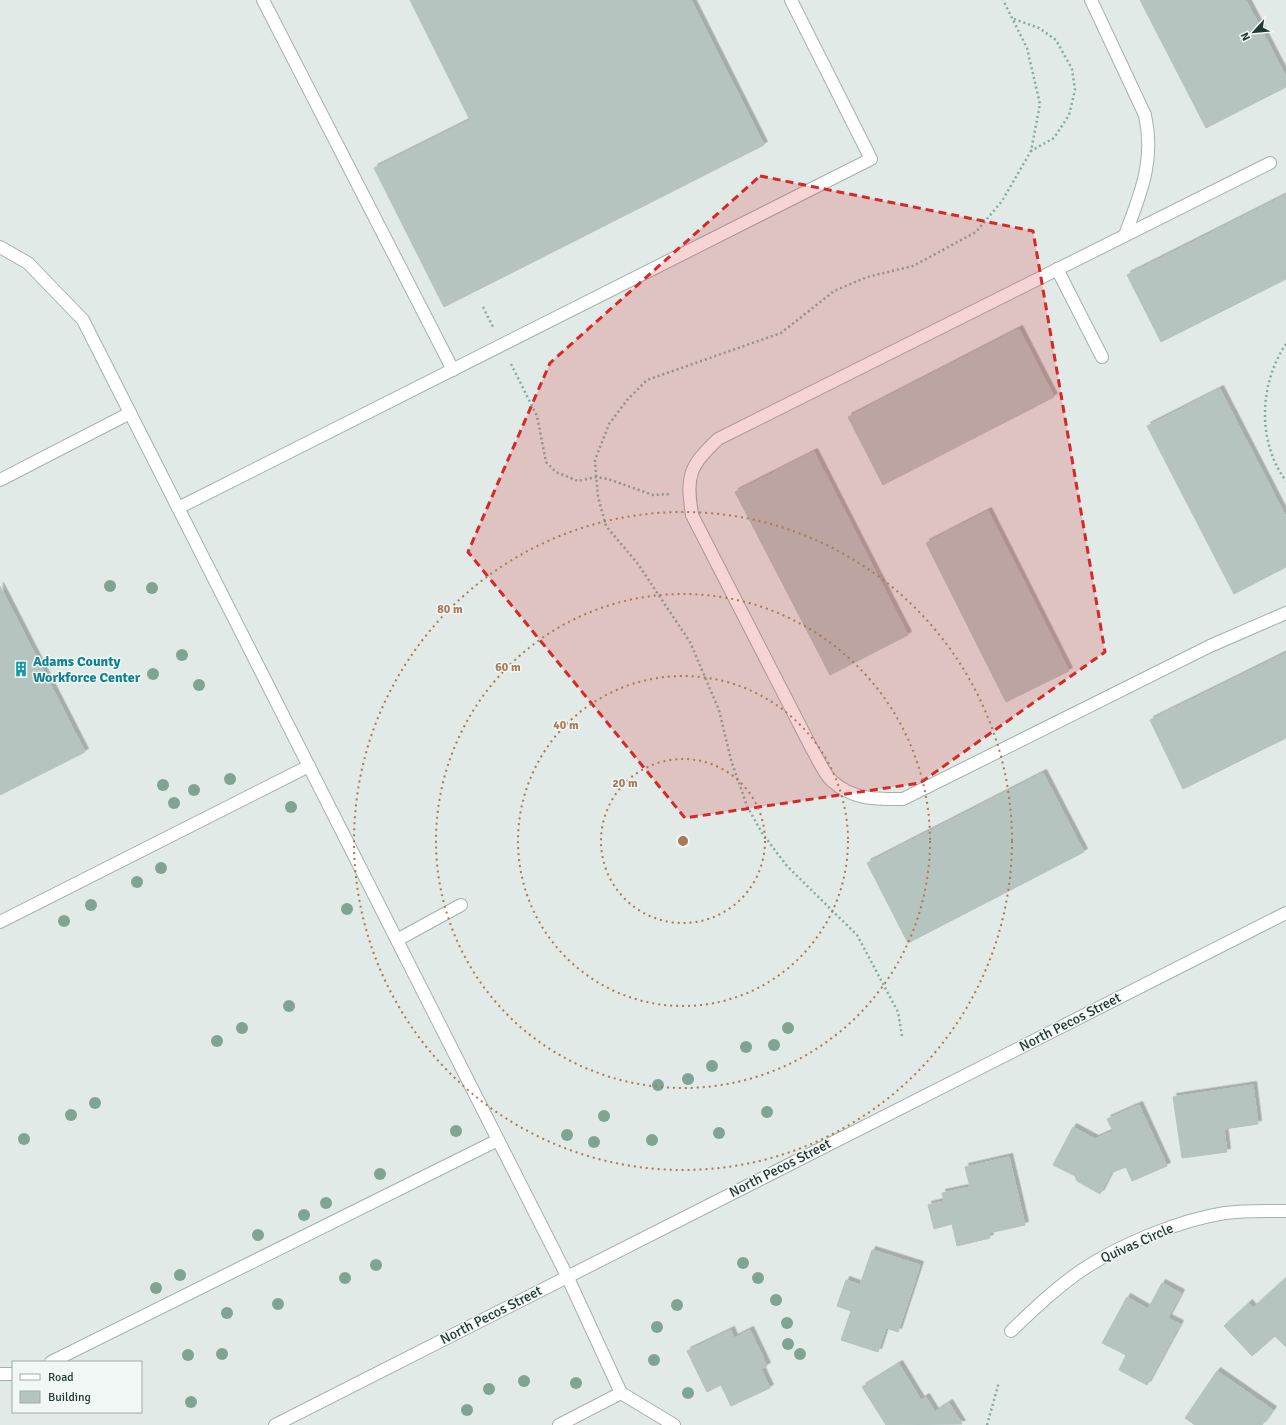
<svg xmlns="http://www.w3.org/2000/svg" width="1286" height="1425" font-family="Signika,sans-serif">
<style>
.building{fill:#b6c4c0;stroke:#b4c3bf;filter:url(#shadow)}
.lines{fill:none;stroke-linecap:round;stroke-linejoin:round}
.minor-casing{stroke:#a4b1ae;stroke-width:14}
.path{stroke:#84aaa4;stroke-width:2.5;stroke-dasharray:2 3;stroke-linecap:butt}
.minor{stroke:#fff;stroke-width:12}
.tree{fill:#80a494}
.marked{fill:#d62828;fill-opacity:0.2;stroke:#d62828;stroke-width:3;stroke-dasharray:8 5;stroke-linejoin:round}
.ring{fill:none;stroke:#aa7957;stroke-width:2;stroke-dasharray:2 4}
.labels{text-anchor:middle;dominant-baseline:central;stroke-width:3;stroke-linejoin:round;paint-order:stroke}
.culture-label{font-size:14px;font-weight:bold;fill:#0d838f;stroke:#f1f7f5;text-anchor:start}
.street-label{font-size:14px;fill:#233936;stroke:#f1f7f5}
.centre{fill:#aa7957;stroke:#f1f7f5;stroke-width:2}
.ring-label{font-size:12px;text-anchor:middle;font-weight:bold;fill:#aa7957;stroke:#f1f7f5;stroke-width:3;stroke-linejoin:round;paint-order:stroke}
</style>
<defs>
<filter id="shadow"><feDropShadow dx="3.5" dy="-3.5" stdDeviation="0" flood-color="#0004"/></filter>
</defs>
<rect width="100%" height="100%" fill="#e1eae7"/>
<!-- building -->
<g class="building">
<polygon points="410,0 691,0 764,145 444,307 374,168 470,120"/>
<polygon points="1140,0 1246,0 1286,77 1286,87 1206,128"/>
<polygon points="1286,195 1286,279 1161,342 1127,275"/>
<polygon points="1019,329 1054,397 883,485 848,417"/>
<polygon points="1220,389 1286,517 1286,567 1234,594 1147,426"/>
<polygon points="814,452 908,635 830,675 735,492"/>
<polygon points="988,511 1069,671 1006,702 926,543"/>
<polygon points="0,586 85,752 0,795"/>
<polygon points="1286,653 1286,738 1183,789 1150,720"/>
<polygon points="1043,773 1084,852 908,943 867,863"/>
<polygon points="1253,1085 1258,1124 1224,1129 1227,1152 1182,1158 1173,1097"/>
<polygon points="1139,1105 1167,1166 1132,1181 1126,1167 1111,1173 1100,1194 1077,1181 1075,1176 1053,1165 1073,1127 1095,1139 1113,1131 1107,1119"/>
<polygon points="1009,1157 1025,1225 989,1233 990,1238 957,1246 952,1224 934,1229 928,1205 944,1201 942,1193 970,1187 965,1167"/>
<polygon points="872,1250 920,1265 898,1332 886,1328 878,1352 841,1340 851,1311 837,1306 846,1280 860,1285"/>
<polygon points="1286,1278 1286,1347 1275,1336 1252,1356 1224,1326 1249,1303 1253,1308"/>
<polygon points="1162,1283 1181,1293 1168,1318 1180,1324 1147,1385 1119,1370 1126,1355 1102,1343 1127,1297 1148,1309"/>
<polygon points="731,1330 734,1338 750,1330 767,1366 761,1369 770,1388 731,1406 721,1385 707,1392 687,1351"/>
<polygon points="899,1364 921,1400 926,1397 935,1412 949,1403 962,1424 886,1425 862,1387"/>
<polygon points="1217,1371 1273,1410 1262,1425 1195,1425 1185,1418"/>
</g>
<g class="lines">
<!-- minor casing -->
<g class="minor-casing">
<g id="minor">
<polyline points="263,0 453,370"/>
<path d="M1091 0 1145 115C1155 160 1141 193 1125 235"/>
<path d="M1270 163 718 439C689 467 686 475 692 515L812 749C818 759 824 774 832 781 853 800 876 799 903 799L1210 646 1286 613"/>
<polyline points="0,247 28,263 83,320 567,1276 621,1393 674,1425"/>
<polyline points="1057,269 1102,357"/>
<polyline points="0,480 130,413"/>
<polyline points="178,508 871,159 791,0"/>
<polyline points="0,922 309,766"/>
<polyline points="397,940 461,905"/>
<path d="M1011 1331C1033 1310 1057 1287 1082 1270 1121 1244 1180 1220 1225 1213 1245 1210 1266 1211 1286 1211"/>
<polyline points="51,1362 498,1140"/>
<polyline points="0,1374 13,1374"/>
<polyline points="275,1425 1286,913"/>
<polyline points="559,1425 621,1393"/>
</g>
</g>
<!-- path -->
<g class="path">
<polyline points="1014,19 1039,28 1056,40 1072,69 1075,90 1069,115 1054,138 1031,151"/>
<polyline points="483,307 493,327"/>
<path d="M1286 344C1259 384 1257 442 1286 481"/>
<polyline points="511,364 537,416 546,462 556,472 578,481 596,477 608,479 653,495 670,494"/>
<polyline points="902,1036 898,1012 857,935 787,866 762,833 747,806 731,760 719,710 690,642 638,564 606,526 598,497 595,460 609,424 628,399 647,380 781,333 834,291 867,277 913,266 976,232 1002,201 1031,151 1040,104 1027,48 1003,0"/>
<polyline points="987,1425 999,1382"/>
</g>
<!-- minor -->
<use href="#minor" class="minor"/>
</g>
<!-- trees -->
<g class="tree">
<circle cx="110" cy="586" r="6"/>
<circle cx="152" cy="588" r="6"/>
<circle cx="182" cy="655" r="6"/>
<circle cx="153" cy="674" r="6"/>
<circle cx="199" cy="685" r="6"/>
<circle cx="230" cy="779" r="6"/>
<circle cx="163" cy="785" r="6"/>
<circle cx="194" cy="790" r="6"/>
<circle cx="174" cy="803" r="6"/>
<circle cx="291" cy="807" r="6"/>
<circle cx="161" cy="868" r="6"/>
<circle cx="137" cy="882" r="6"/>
<circle cx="91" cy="905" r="6"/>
<circle cx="347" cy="909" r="6"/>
<circle cx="64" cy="921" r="6"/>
<circle cx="289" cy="1006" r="6"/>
<circle cx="242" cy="1028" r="6"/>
<circle cx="788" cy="1028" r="6"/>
<circle cx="217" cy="1041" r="6"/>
<circle cx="774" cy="1045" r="6"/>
<circle cx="746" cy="1047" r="6"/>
<circle cx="712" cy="1066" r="6"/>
<circle cx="688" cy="1079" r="6"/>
<circle cx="658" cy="1085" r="6"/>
<circle cx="95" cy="1103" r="6"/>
<circle cx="767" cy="1112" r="6"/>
<circle cx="71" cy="1115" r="6"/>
<circle cx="604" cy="1116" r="6"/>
<circle cx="456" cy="1131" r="6"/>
<circle cx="719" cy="1133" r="6"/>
<circle cx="567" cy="1135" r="6"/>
<circle cx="24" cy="1139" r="6"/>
<circle cx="652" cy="1140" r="6"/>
<circle cx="594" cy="1142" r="6"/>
<circle cx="380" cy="1174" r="6"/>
<circle cx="326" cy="1203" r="6"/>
<circle cx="304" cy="1215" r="6"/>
<circle cx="258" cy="1235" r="6"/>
<circle cx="743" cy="1263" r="6"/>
<circle cx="376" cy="1265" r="6"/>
<circle cx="180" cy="1275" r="6"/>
<circle cx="345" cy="1278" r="6"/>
<circle cx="758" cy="1278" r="6"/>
<circle cx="156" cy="1288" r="6"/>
<circle cx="776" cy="1300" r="6"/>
<circle cx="278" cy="1304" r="6"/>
<circle cx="677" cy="1305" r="6"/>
<circle cx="227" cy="1313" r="6"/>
<circle cx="787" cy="1323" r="6"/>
<circle cx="657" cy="1327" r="6"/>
<circle cx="788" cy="1344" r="6"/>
<circle cx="222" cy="1354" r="6"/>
<circle cx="800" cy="1354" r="6"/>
<circle cx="188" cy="1355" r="6"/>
<circle cx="654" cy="1360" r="6"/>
<circle cx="524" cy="1381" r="6"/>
<circle cx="576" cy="1383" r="6"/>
<circle cx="489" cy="1389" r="6"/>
<circle cx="688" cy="1393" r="6"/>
<circle cx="191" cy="1402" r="6"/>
<circle cx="467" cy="1410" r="6"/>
</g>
<!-- marked area -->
<path class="marked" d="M760 176 1033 231 1105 652 920 783 685 818 468 552 550 363Z"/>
<!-- distance rings -->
<g class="ring">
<circle cx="683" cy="841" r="82"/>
<circle cx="683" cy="841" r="165"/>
<circle cx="683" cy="841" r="247"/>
<circle cx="683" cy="841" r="329"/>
</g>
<!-- icons -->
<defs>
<g id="building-bare" transform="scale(1.2)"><path d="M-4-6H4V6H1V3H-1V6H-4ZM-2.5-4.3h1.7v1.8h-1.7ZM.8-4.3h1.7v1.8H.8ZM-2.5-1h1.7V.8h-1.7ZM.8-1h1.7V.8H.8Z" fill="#0f9aa8" stroke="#f1f7f5" stroke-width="2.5" paint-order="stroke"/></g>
</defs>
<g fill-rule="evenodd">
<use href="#building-bare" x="21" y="669"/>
</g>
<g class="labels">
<!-- culture labels -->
<g class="culture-label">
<text x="33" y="661">Adams County<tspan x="33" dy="16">Workforce Center</tspan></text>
</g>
<!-- street labels -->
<g class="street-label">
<text transform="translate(1070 1022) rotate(-27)">North Pecos Street</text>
<text transform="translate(780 1168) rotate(-27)">North Pecos Street</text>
<text transform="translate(1137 1243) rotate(-24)">Quivas Circle</text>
<text transform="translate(491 1315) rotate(-27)">North Pecos Street</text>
</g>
</g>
<circle cx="683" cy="841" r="6" class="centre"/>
<g class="ring-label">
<text x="450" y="613">80 m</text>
<text x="508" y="671">60 m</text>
<text x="566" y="729">40 m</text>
<text x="625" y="787">20 m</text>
</g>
<!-- legend -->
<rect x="12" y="1361" width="130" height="52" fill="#f1f7f5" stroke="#9faba9"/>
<rect x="20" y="1374" width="20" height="6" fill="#ffffff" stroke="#9faba9"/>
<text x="48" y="1381" font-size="12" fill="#233936">Road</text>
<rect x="20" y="1391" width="20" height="12" fill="#b6c4c0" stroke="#9faba9"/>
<text x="48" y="1401" font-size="12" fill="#233936">Building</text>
<!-- north arrow -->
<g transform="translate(1254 32) rotate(243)" stroke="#f1f7f5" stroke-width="3" paint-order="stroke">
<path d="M0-3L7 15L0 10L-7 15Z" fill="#233936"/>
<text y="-6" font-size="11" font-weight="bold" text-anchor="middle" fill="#233936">N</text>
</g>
</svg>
